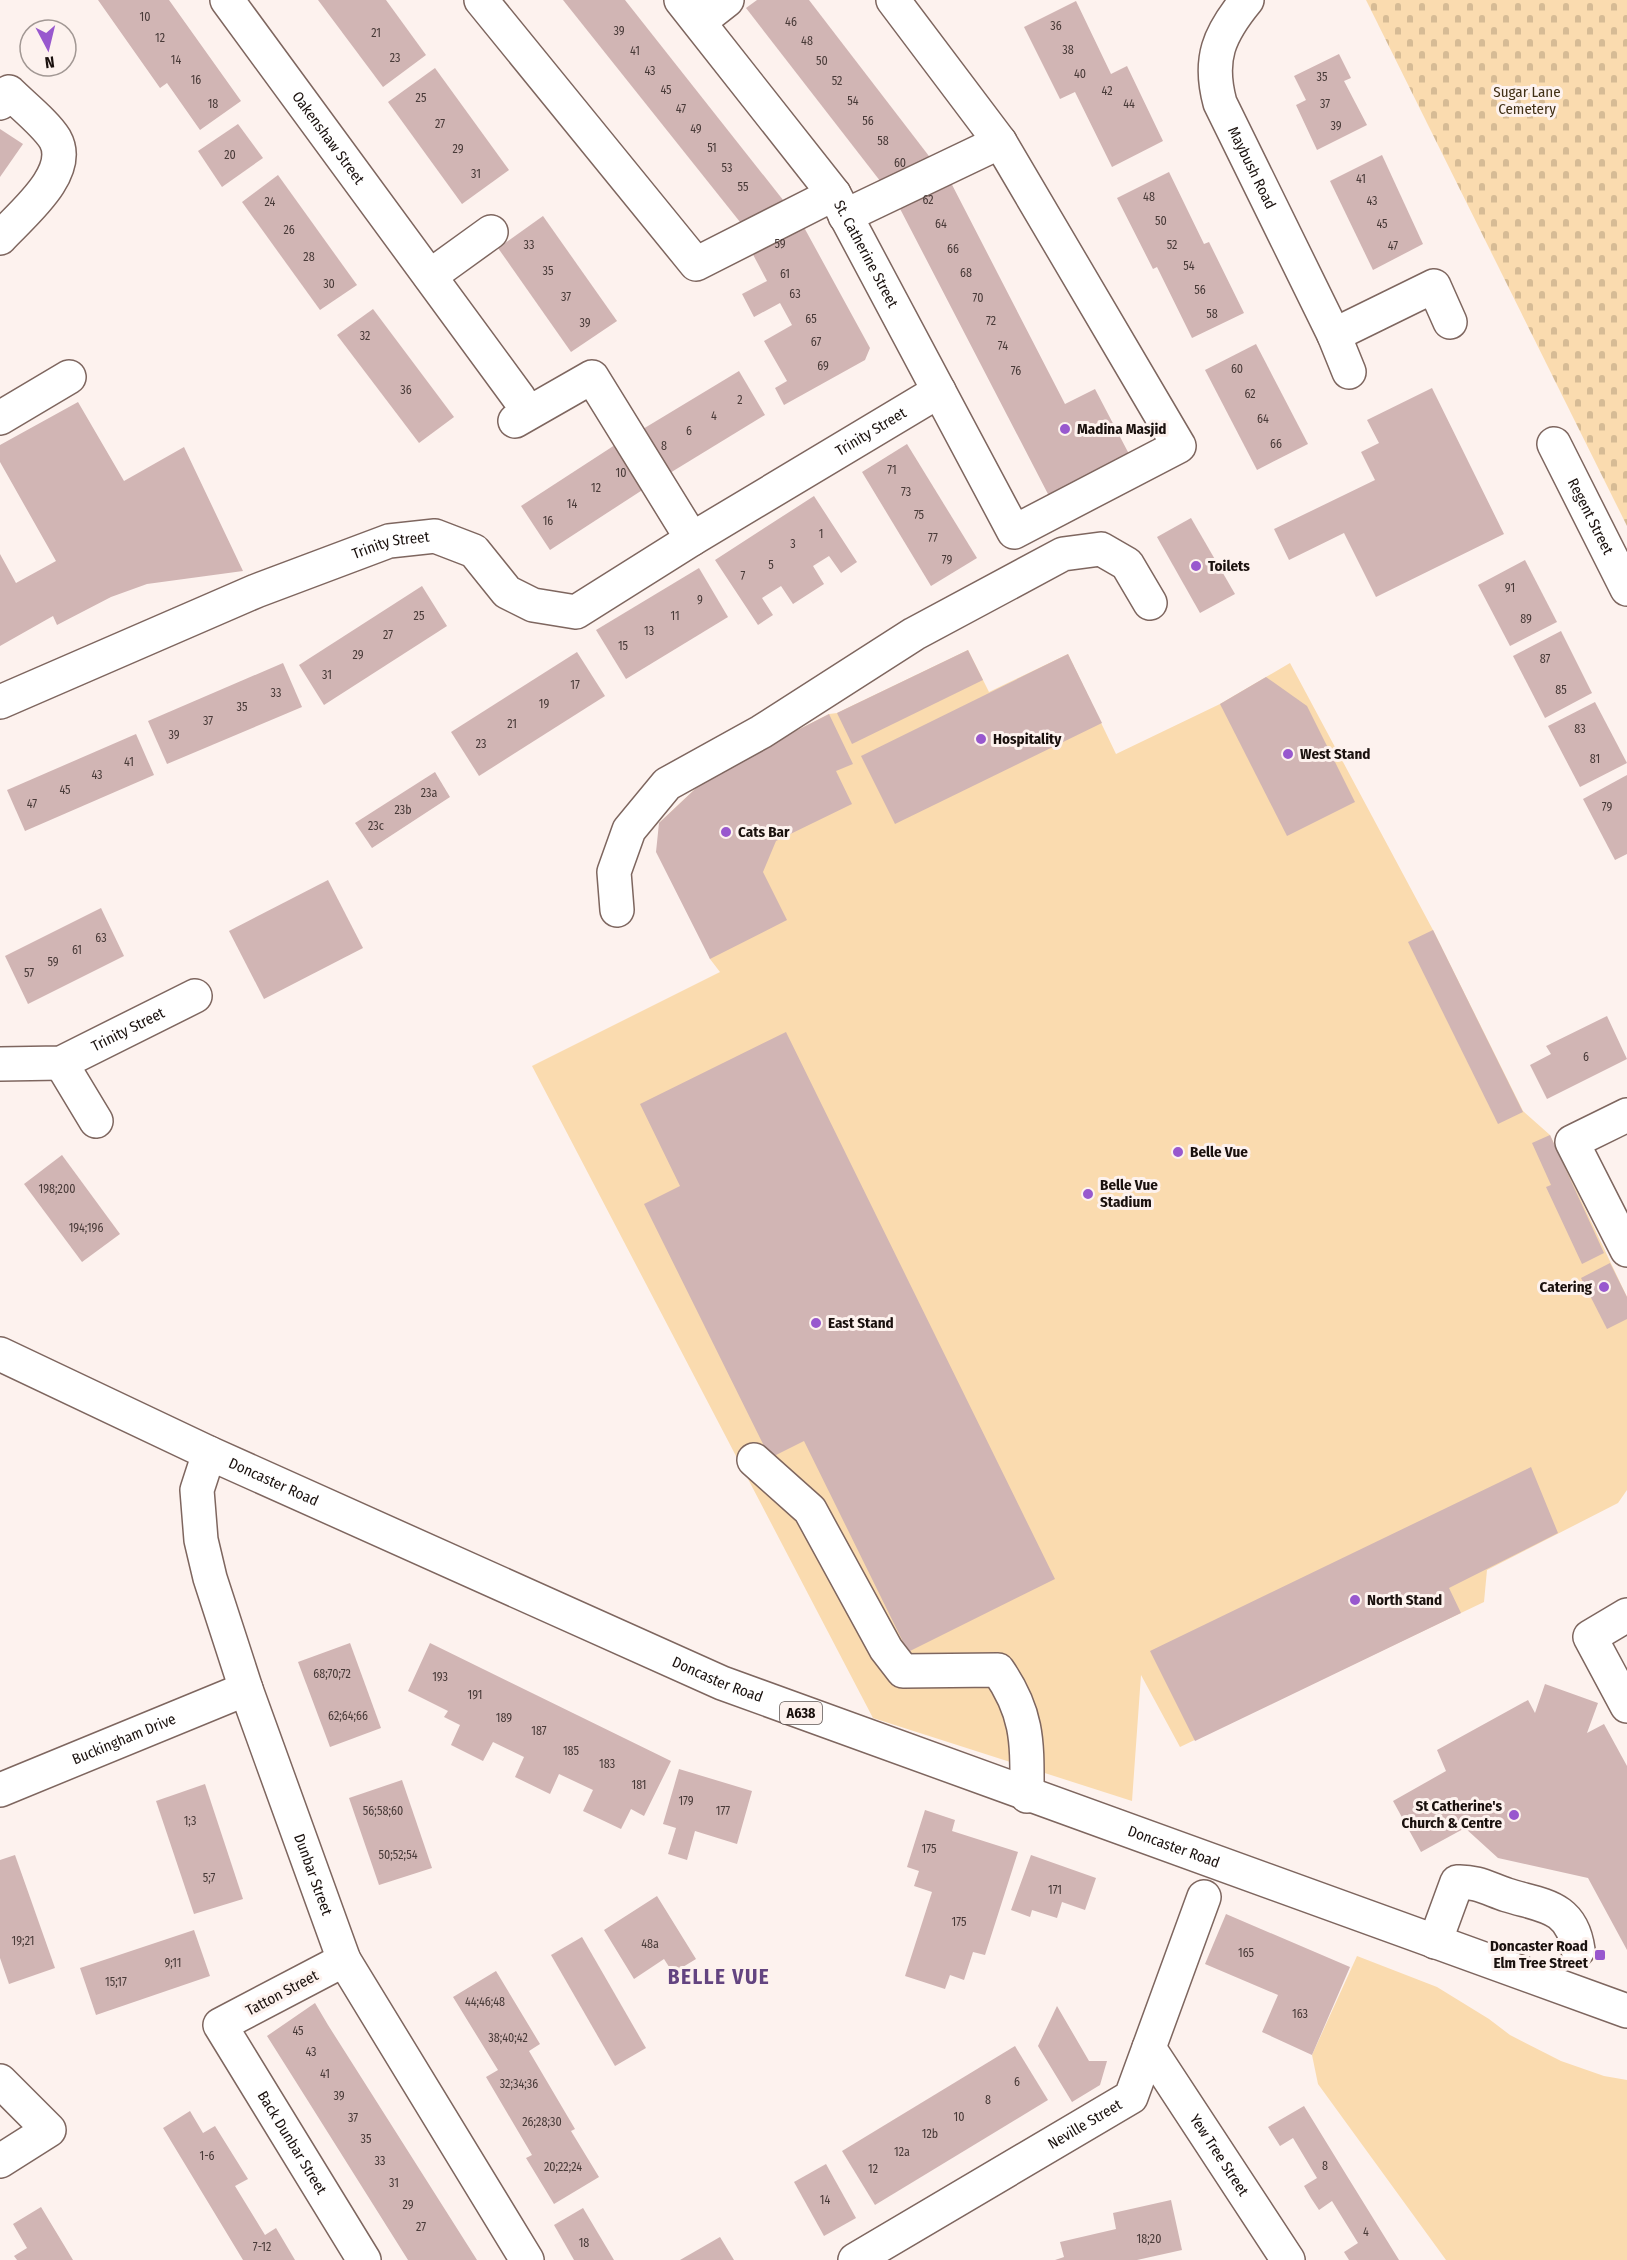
<svg xmlns="http://www.w3.org/2000/svg" width="1627" height="2260" font-family="'Fira Sans Condensed',sans-serif">
<style>
.green{fill:#fadbaf}
.cemetery{fill:url(#cemetery-stones)}
.building{fill:#d1b5b4}
.lines{fill:none;stroke-linecap:round;stroke-linejoin:round}
.minor-casing{stroke:#7e665f;stroke-width:36}
.highway-casing{stroke:#7e665f;stroke-width:36}
.minor{stroke:#fff;stroke-width:33}
.highway{stroke:#fff;stroke-width:33}
.poi-dot{fill:#9858ce;stroke:#fdf2ee;stroke-width:2}
.labels{text-anchor:middle;dominant-baseline:central;stroke-width:6;stroke-linejoin:round;paint-order:stroke}
.number-label{font-size:12px;fill:#483a38}
.shield{fill:#fdf2ee;stroke:#5e5451;stroke-width:1.5}
.shield-label{font-size:14px;font-weight:bold;fill:#1a110e}
.park-label{font-size:15px;fill:#413016;stroke:#fdf2ee}
.street-label{font-size:15px;fill:#1a110e;stroke:#fdf2ee}
.poi-label{font-size:15px;font-weight:bold;fill:#1a110e;stroke:#fdf2ee;text-anchor:start}
.district-label{font-size:21px;font-weight:bold;letter-spacing:1.5px;fill:#634480;stroke:#fdf2ee}
</style>
<defs>
<pattern id="cemetery-stones" width="16" height="16" patternUnits="userSpaceOnUse" patternTransform="scale(1.5)"><rect width="16" height="16" fill="#fadbaf"/><path d="M2 7V4a2 2 0 0 1 4 0v3zM10 15v-3a2 2 0 0 1 4 0v3z" fill="#d6bb95"/></pattern>
</defs>
<rect width="100%" height="100%" fill="#fdf2ee"/>
<!-- green -->
<g class="green">
<polygon points="968,650 989,692 1068,654 1116,754 1220,704 1290,663 1433,930 1523,1111 1550,1135 1627,1297 1627,1490 1618,1503 1487,1570 1484,1602 1180,1747 1141,1675 1132,1801 873,1718 532,1066 720,972 710,959 659,823 710,775 829,714 837,713"/>
<polygon points="1357,1956 1437,1987 1489,2019 1510,2035 1561,2061 1604,2076 1627,2080 1627,2260 1446,2260 1318,2084 1312,2055"/>
</g>
<!-- cemetery -->
<polygon class="cemetery" points="1366,0 1627,0 1627,526"/>
<!-- building -->
<g class="building">
<polygon points="98,0 169,0 241,101 200,130 167,83 160,88"/>
<polygon points="318,0 386,0 426,55 383,87"/>
<polygon points="563,0 625,0 787,205 744,227"/>
<polygon points="757,0 809,0 932,160 884,186 746,8"/>
<polygon points="1076,1 1111,74 1127,66 1163,141 1112,167 1075,92 1060,99 1024,27"/>
<polygon points="1339,54 1351,78 1344,81 1367,125 1317,150 1296,105 1306,100 1294,76"/>
<polygon points="435,68 509,170 462,204 388,102"/>
<polygon points="238,124 263,158 222,187 198,151"/>
<polygon points="0,129 23,144 0,177"/>
<polygon points="1382,155 1423,244 1373,270 1330,181"/>
<polygon points="1169,172 1204,244 1209,242 1244,313 1192,338 1157,267 1153,269 1117,198"/>
<polygon points="278,175 357,285 320,310 242,202"/>
<polygon points="947,175 1065,404 1095,389 1129,454 1049,496 896,201"/>
<polygon points="543,216 617,321 571,352 498,248"/>
<polygon points="800,220 870,348 865,360 784,405 775,388 787,381 764,341 792,325 780,303 754,317 742,294 767,281 749,247"/>
<polygon points="373,309 454,417 419,443 337,335"/>
<polygon points="1256,344 1308,444 1257,470 1205,370"/>
<polygon points="739,371 765,415 665,476 638,432"/>
<polygon points="1432,388 1504,534 1376,597 1344,533 1289,560 1274,529 1375,480 1361,452 1379,443 1367,420"/>
<polygon points="78,402 124,481 184,447 243,571 147,584 111,597 57,625 53,616 0,646 0,554 16,583 56,561 0,462 0,445"/>
<polygon points="618,443 647,487 550,550 521,506"/>
<polygon points="907,444 977,558 931,586 862,472"/>
<polygon points="814,496 857,562 841,573 829,556 813,566 824,584 793,604 781,586 762,598 773,615 758,625 715,560"/>
<polygon points="1191,518 1235,594 1200,613 1157,537"/>
<polygon points="1525,560 1557,622 1510,646 1478,585"/>
<polygon points="699,568 728,617 626,679 596,630"/>
<polygon points="422,586 447,626 324,705 299,665"/>
<polygon points="1561,631 1592,693 1545,718 1513,656"/>
<polygon points="968,650 983,680 852,744 837,713"/>
<polygon points="577,652 605,696 479,776 451,732"/>
<polygon points="1068,654 1102,723 895,824 861,756"/>
<polygon points="283,663 302,707 167,764 148,721"/>
<polygon points="1266,677 1307,706 1355,802 1287,836 1220,704"/>
<polygon points="1595,702 1627,763 1580,787 1548,726"/>
<polygon points="829,714 853,764 836,771 852,804 776,841 763,872 787,920 710,959 656,852 659,823 710,775"/>
<polygon points="136,734 154,775 25,831 7,790"/>
<polygon points="435,772 450,797 372,848 355,823"/>
<polygon points="1627,775 1627,854 1615,860 1583,799"/>
<polygon points="328,880 363,948 264,999 229,931"/>
<polygon points="101,908 124,956 28,1004 5,956"/>
<polygon points="1433,930 1523,1112 1498,1124 1408,942"/>
<polygon points="1607,1016 1627,1059 1547,1099 1530,1065 1551,1054 1546,1046"/>
<polygon points="786,1032 1055,1579 908,1652 804,1441 770,1458 644,1204 680,1186 640,1104"/>
<polygon points="1550,1135 1604,1253 1582,1264 1546,1187 1551,1185 1532,1143"/>
<polygon points="62,1155 120,1234 82,1262 24,1184"/>
<polygon points="1610,1263 1627,1297 1627,1319 1607,1329 1581,1278"/>
<polygon points="1531,1467 1558,1533 1449,1588 1461,1613 1195,1741 1150,1651"/>
<polygon points="350,1643 381,1728 330,1747 298,1662"/>
<polygon points="430,1643 671,1761 644,1816 631,1809 621,1829 583,1811 593,1790 559,1774 550,1794 515,1777 524,1757 493,1742 483,1761 451,1745 460,1725 444,1717 448,1711 408,1691"/>
<polygon points="1545,1684 1598,1703 1587,1733 1604,1724 1627,1766 1627,1950 1588,1878 1498,1858 1465,1828 1421,1852 1393,1801 1446,1771 1437,1750 1528,1700 1535,1713"/>
<polygon points="679,1769 752,1791 737,1844 695,1831 687,1860 668,1854 676,1828 663,1824"/>
<polygon points="402,1780 432,1868 379,1885 349,1798"/>
<polygon points="205,1784 243,1899 194,1914 156,1801"/>
<polygon points="925,1810 955,1820 952,1831 1018,1852 985,1955 973,1952 964,1980 950,1975 945,1989 905,1976 932,1892 914,1886 919,1871 907,1867"/>
<polygon points="15,1855 55,1968 9,1984 0,1958 0,1860"/>
<polygon points="1031,1855 1096,1878 1085,1910 1062,1902 1057,1918 1032,1910 1030,1917 1011,1910"/>
<polygon points="657,1896 696,1959 673,1973 664,1959 634,1979 604,1930"/>
<polygon points="1226,1914 1350,1967 1312,2055 1262,2032 1278,1995 1205,1964"/>
<polygon points="194,1930 210,1976 96,2015 80,1968"/>
<polygon points="582,1937 646,2048 615,2066 551,1955"/>
<polygon points="496,1971 540,2044 529,2051 575,2129 571,2131 599,2177 554,2204 526,2158 532,2155 486,2077 498,2070 453,1997"/>
<polygon points="315,2003 328,2025 477,2260 408,2260 308,2101 267,2036"/>
<polygon points="1057,2006 1089,2061 1107,2061 1100,2085 1072,2102 1038,2046"/>
<polygon points="1015,2046 1048,2100 875,2205 842,2151"/>
<polygon points="1304,2106 1347,2176 1399,2260 1349,2260 1344,2252 1358,2243 1332,2201 1319,2210 1311,2198 1304,2186 1317,2178 1293,2138 1280,2146 1268,2127"/>
<polygon points="190,2111 203,2133 215,2126 248,2179 235,2186 265,2235 276,2228 295,2260 243,2260 163,2128"/>
<polygon points="826,2164 856,2218 824,2236 794,2182"/>
<polygon points="1171,2200 1182,2250 1137,2260 1055,2260 1064,2257 1060,2242 1116,2229 1113,2213"/>
<polygon points="41,2207 73,2260 17,2260 14,2256 27,2248 13,2224"/>
<polygon points="583,2208 614,2260 574,2260 554,2225"/>
<polygon points="720,2237 734,2260 680,2260"/>
</g>
<g class="lines">
<!-- minor casing -->
<g class="minor-casing">
<g id="minor">
<path id="s1" d="M227 0 519 398"/>
<polyline points="481,0 696,264 834,194"/>
<path id="s2" d="M681 0 834 194 1014 532 1179 446 1000 142 893 0"/>
<path id="s3" d="M1247 0C1219 34 1208 59 1220 103L1334 335 1349 372"/>
<polyline points="699,22 727,0"/>
<path d="M0 103 9 92C22 105 46 124 55 139 74 173 21 215 0 238"/>
<polyline points="845,216 1000,142"/>
<polyline points="430,276 491,232"/>
<polyline points="1334,335 1434,286 1450,322"/>
<polyline points="0,418 69,377"/>
<polyline points="515,421 592,377 692,539"/>
<path id="s4" d="M1554 444 1627 589"/>
<path id="s5" d="M0 702 256 591 389 541 435 536 474 551 507 592 533 605 576 612 692 539 939 391"/>
<polyline points="617,910 614,872 629,830 667,784 761,732 914,634 1063,554 1101,549 1127,564 1150,603"/>
<polyline points="61,1063 96,1121"/>
<path id="s6" d="M0 1064 61 1063 195 996"/>
<polyline points="1627,1115 1572,1142 1627,1250"/>
<path id="s7" d="M209 1453 197 1490 201 1540 210 1578 246 1689 344 1960 527 2260"/>
<path d="M754 1460 810 1510 886 1649 903 1671 998 1670C1029 1715 1027 1743 1027 1796"/>
<polyline points="1627,1615 1590,1637 1627,1706"/>
<path id="s8" d="M0 1790 246 1689"/>
<path d="M1435 1942 1457 1882C1476 1881 1489 1889 1507 1895 1542 1906 1572 1905 1578 1950"/>
<path id="s9" d="M344 1960 220 2025 364 2260"/>
<path id="s10" d="M1149 2048 1288 2260"/>
<polyline points="0,2081 49,2130 0,2161"/>
<path id="s11" d="M855 2260 1131 2097 1204 1897"/>
</g>
</g>
<!-- highway casing -->
<g class="highway-casing">
<g id="highway">
<path id="s12" d="M0 1354 209 1453 722 1683 1627 2011"/>
</g>
</g>
<!-- minor -->
<use href="#minor" class="minor"/>
<!-- highway -->
<use href="#highway" class="highway"/>
</g>
<!-- markers -->
<g class="poi-dot">
<circle cx="1065" cy="429" r="6"/>
<circle cx="1196" cy="566" r="6"/>
<circle cx="981" cy="739" r="6"/>
<circle cx="1288" cy="754" r="6"/>
<circle cx="726" cy="832" r="6"/>
<circle cx="1178" cy="1152" r="6"/>
<circle cx="1088" cy="1194" r="6"/>
<circle cx="1604" cy="1287" r="6"/>
<circle cx="816" cy="1323" r="6"/>
<circle cx="1355" cy="1600" r="6"/>
<circle cx="1514" cy="1815" r="6"/>
<rect x="1594" y="1949" width="12" height="12" rx="3"/>
</g>
<g class="labels">
<!-- number labels -->
<g class="number-label">
<text x="145" y="17">10</text>
<text x="791" y="22">46</text>
<text x="1056" y="26">36</text>
<text x="619" y="31">39</text>
<text x="376" y="33">21</text>
<text x="160" y="38">12</text>
<text x="807" y="41">48</text>
<text x="1068" y="50">38</text>
<text x="635" y="51">41</text>
<text x="395" y="58">23</text>
<text x="176" y="60">14</text>
<text x="822" y="61">50</text>
<text x="650" y="71">43</text>
<text x="1080" y="74">40</text>
<text x="1322" y="77">35</text>
<text x="196" y="80">16</text>
<text x="837" y="81">52</text>
<text x="666" y="90">45</text>
<text x="1107" y="91">42</text>
<text x="421" y="98">25</text>
<text x="853" y="101">54</text>
<text x="213" y="104">18</text>
<text x="1129" y="104">44</text>
<text x="1325" y="104">37</text>
<text x="681" y="109">47</text>
<text x="868" y="121">56</text>
<text x="440" y="124">27</text>
<text x="1336" y="126">39</text>
<text x="696" y="129">49</text>
<text x="883" y="141">58</text>
<text x="712" y="148">51</text>
<text x="458" y="149">29</text>
<text x="230" y="155">20</text>
<text x="900" y="163">60</text>
<text x="727" y="168">53</text>
<text x="476" y="174">31</text>
<text x="1361" y="179">41</text>
<text x="743" y="187">55</text>
<text x="1149" y="197">48</text>
<text x="928" y="200">62</text>
<text x="1372" y="201">43</text>
<text x="270" y="202">24</text>
<text x="1161" y="221">50</text>
<text x="941" y="224">64</text>
<text x="1382" y="224">45</text>
<text x="289" y="230">26</text>
<text x="780" y="244">59</text>
<text x="529" y="245">33</text>
<text x="1172" y="245">52</text>
<text x="1393" y="246">47</text>
<text x="953" y="249">66</text>
<text x="309" y="257">28</text>
<text x="1189" y="266">54</text>
<text x="548" y="271">35</text>
<text x="966" y="273">68</text>
<text x="785" y="274">61</text>
<text x="329" y="284">30</text>
<text x="1200" y="290">56</text>
<text x="795" y="294">63</text>
<text x="566" y="297">37</text>
<text x="978" y="298">70</text>
<text x="1212" y="314">58</text>
<text x="811" y="319">65</text>
<text x="991" y="321">72</text>
<text x="585" y="323">39</text>
<text x="365" y="336">32</text>
<text x="816" y="342">67</text>
<text x="1003" y="346">74</text>
<text x="823" y="366">69</text>
<text x="1237" y="369">60</text>
<text x="1016" y="371">76</text>
<text x="406" y="390">36</text>
<text x="1250" y="394">62</text>
<text x="740" y="400">2</text>
<text x="714" y="416">4</text>
<text x="1263" y="419">64</text>
<text x="689" y="431">6</text>
<text x="1276" y="444">66</text>
<text x="664" y="446">8</text>
<text x="892" y="470">71</text>
<text x="621" y="473">10</text>
<text x="596" y="488">12</text>
<text x="906" y="492">73</text>
<text x="572" y="504">14</text>
<text x="919" y="515">75</text>
<text x="548" y="521">16</text>
<text x="821" y="534">1</text>
<text x="933" y="538">77</text>
<text x="793" y="544">3</text>
<text x="947" y="560">79</text>
<text x="771" y="565">5</text>
<text x="743" y="576">7</text>
<text x="1510" y="588">91</text>
<text x="700" y="600">9</text>
<text x="419" y="616">25</text>
<text x="675" y="616">11</text>
<text x="1526" y="619">89</text>
<text x="649" y="631">13</text>
<text x="388" y="635">27</text>
<text x="623" y="646">15</text>
<text x="358" y="655">29</text>
<text x="1545" y="659">87</text>
<text x="327" y="675">31</text>
<text x="575" y="685">17</text>
<text x="1561" y="690">85</text>
<text x="276" y="693">33</text>
<text x="544" y="704">19</text>
<text x="242" y="707">35</text>
<text x="208" y="721">37</text>
<text x="512" y="724">21</text>
<text x="1580" y="729">83</text>
<text x="174" y="735">39</text>
<text x="481" y="744">23</text>
<text x="1595" y="759">81</text>
<text x="129" y="762">41</text>
<text x="97" y="775">43</text>
<text x="65" y="790">45</text>
<text x="429" y="793">23a</text>
<text x="32" y="804">47</text>
<text x="1607" y="807">79</text>
<text x="403" y="810">23b</text>
<text x="376" y="826">23c</text>
<text x="101" y="938">63</text>
<text x="77" y="950">61</text>
<text x="53" y="962">59</text>
<text x="29" y="973">57</text>
<text x="1586" y="1057">6</text>
<text x="57" y="1189">198;200</text>
<text x="86" y="1228">194;196</text>
<text x="332" y="1674">68;70;72</text>
<text x="440" y="1677">193</text>
<text x="475" y="1695">191</text>
<text x="348" y="1716">62;64;66</text>
<text x="504" y="1718">189</text>
<text x="539" y="1731">187</text>
<text x="571" y="1751">185</text>
<text x="607" y="1764">183</text>
<text x="639" y="1785">181</text>
<text x="686" y="1801">179</text>
<text x="383" y="1811">56;58;60</text>
<text x="723" y="1811">177</text>
<text x="190" y="1821">1;3</text>
<text x="929" y="1849">175</text>
<text x="398" y="1855">50;52;54</text>
<text x="209" y="1878">5;7</text>
<text x="1055" y="1890">171</text>
<text x="959" y="1922">175</text>
<text x="23" y="1941">19;21</text>
<text x="650" y="1944">48a</text>
<text x="1246" y="1953">165</text>
<text x="173" y="1963">9;11</text>
<text x="116" y="1982">15;17</text>
<text x="485" y="2002">44;46;48</text>
<text x="1300" y="2014">163</text>
<text x="298" y="2031">45</text>
<text x="508" y="2038">38;40;42</text>
<text x="311" y="2052">43</text>
<text x="325" y="2074">41</text>
<text x="1017" y="2082">6</text>
<text x="519" y="2084">32;34;36</text>
<text x="339" y="2096">39</text>
<text x="988" y="2100">8</text>
<text x="959" y="2117">10</text>
<text x="353" y="2118">37</text>
<text x="542" y="2122">26;28;30</text>
<text x="930" y="2134">12b</text>
<text x="366" y="2139">35</text>
<text x="902" y="2152">12a</text>
<text x="207" y="2156">1-6</text>
<text x="380" y="2161">33</text>
<text x="1325" y="2166">8</text>
<text x="563" y="2167">20;22;24</text>
<text x="873" y="2169">12</text>
<text x="394" y="2183">31</text>
<text x="825" y="2200">14</text>
<text x="408" y="2205">29</text>
<text x="421" y="2227">27</text>
<text x="1366" y="2232">4</text>
<text x="1149" y="2239">18;20</text>
<text x="584" y="2243">18</text>
<text x="262" y="2247">7-12</text>
</g>
<!-- shield labels -->
<rect class="shield" x="780" y="1702" width="42" height="22" rx="4.5"/>
<g class="shield-label">
<text x="801" y="1713">A638</text>
</g>
<!-- park labels -->
<g class="park-label">
<text x="1527" y="92">Sugar Lane<tspan x="1527" dy="17">Cemetery</tspan></text>
</g>
<!-- street labels -->
<g class="street-label">
<text stroke="none"><textPath href="#s1" startOffset="171">Oakenshaw Street</textPath></text>
<text stroke="none"><textPath href="#s3" startOffset="184">Maybush Road</textPath></text>
<text stroke="none"><textPath href="#s2" startOffset="315">St. Catherine Street</textPath></text>
<text stroke="none"><textPath href="#s5" startOffset="980">Trinity Street</textPath></text>
<text stroke="none"><textPath href="#s4" startOffset="81">Regent Street</textPath></text>
<text stroke="none"><textPath href="#s5" startOffset="422">Trinity Street</textPath></text>
<text stroke="none"><textPath href="#s6" startOffset="136">Trinity Street</textPath></text>
<text stroke="none"><textPath href="#s12" startOffset="302">Doncaster Road</textPath></text>
<text stroke="none"><textPath href="#s12" startOffset="788">Doncaster Road</textPath></text>
<text stroke="none"><textPath href="#s8" startOffset="134">Buckingham Drive</textPath></text>
<text stroke="none"><textPath href="#s12" startOffset="1274">Doncaster Road</textPath></text>
<text stroke="none"><textPath href="#s7" startOffset="442">Dunbar Street</textPath></text>
<text transform="translate(282 1993) rotate(-28)">Tatton Street</text>
<text stroke="none"><textPath href="#s11" startOffset="267">Neville Street</textPath></text>
<text stroke="none"><textPath href="#s9" startOffset="278">Back Dunbar Street</textPath></text>
<text stroke="none"><textPath href="#s10" startOffset="128">Yew Tree Street</textPath></text>
</g>
<!-- poi labels -->
<g class="poi-label">
<text x="1077" y="429">Madina Masjid</text>
<text x="1208" y="566">Toilets</text>
<text x="993" y="739">Hospitality</text>
<text x="1300" y="754">West Stand</text>
<text x="738" y="832">Cats Bar</text>
<text x="1190" y="1152">Belle Vue</text>
<text x="1100" y="1185">Belle Vue<tspan x="1100" dy="17">Stadium</tspan></text>
<text x="1592" y="1287" text-anchor="end">Catering</text>
<text x="828" y="1323">East Stand</text>
<text x="1367" y="1600">North Stand</text>
<text x="1502" y="1806" text-anchor="end">St Catherine's<tspan x="1502" dy="17">Church &amp; Centre</tspan></text>
<text x="1588" y="1946" text-anchor="end">Doncaster Road<tspan x="1588" dy="17">Elm Tree Street</tspan></text>
</g>
<!-- district labels -->
<g class="district-label">
<text x="719" y="1977">BELLE VUE</text>
</g>
</g>
<!-- north arrow -->
<g transform="translate(48 48) rotate(173)"><circle r="28" fill="#fdf2ee" stroke="#a29894" stroke-width="1.5"/>
<path d="M0-4.5L10 22L0 15L-10 22Z" fill="#9858ce"/>
<text y="-9" font-size="16" font-weight="bold" text-anchor="middle" fill="#1a110e">N</text>
</g>
</svg>
